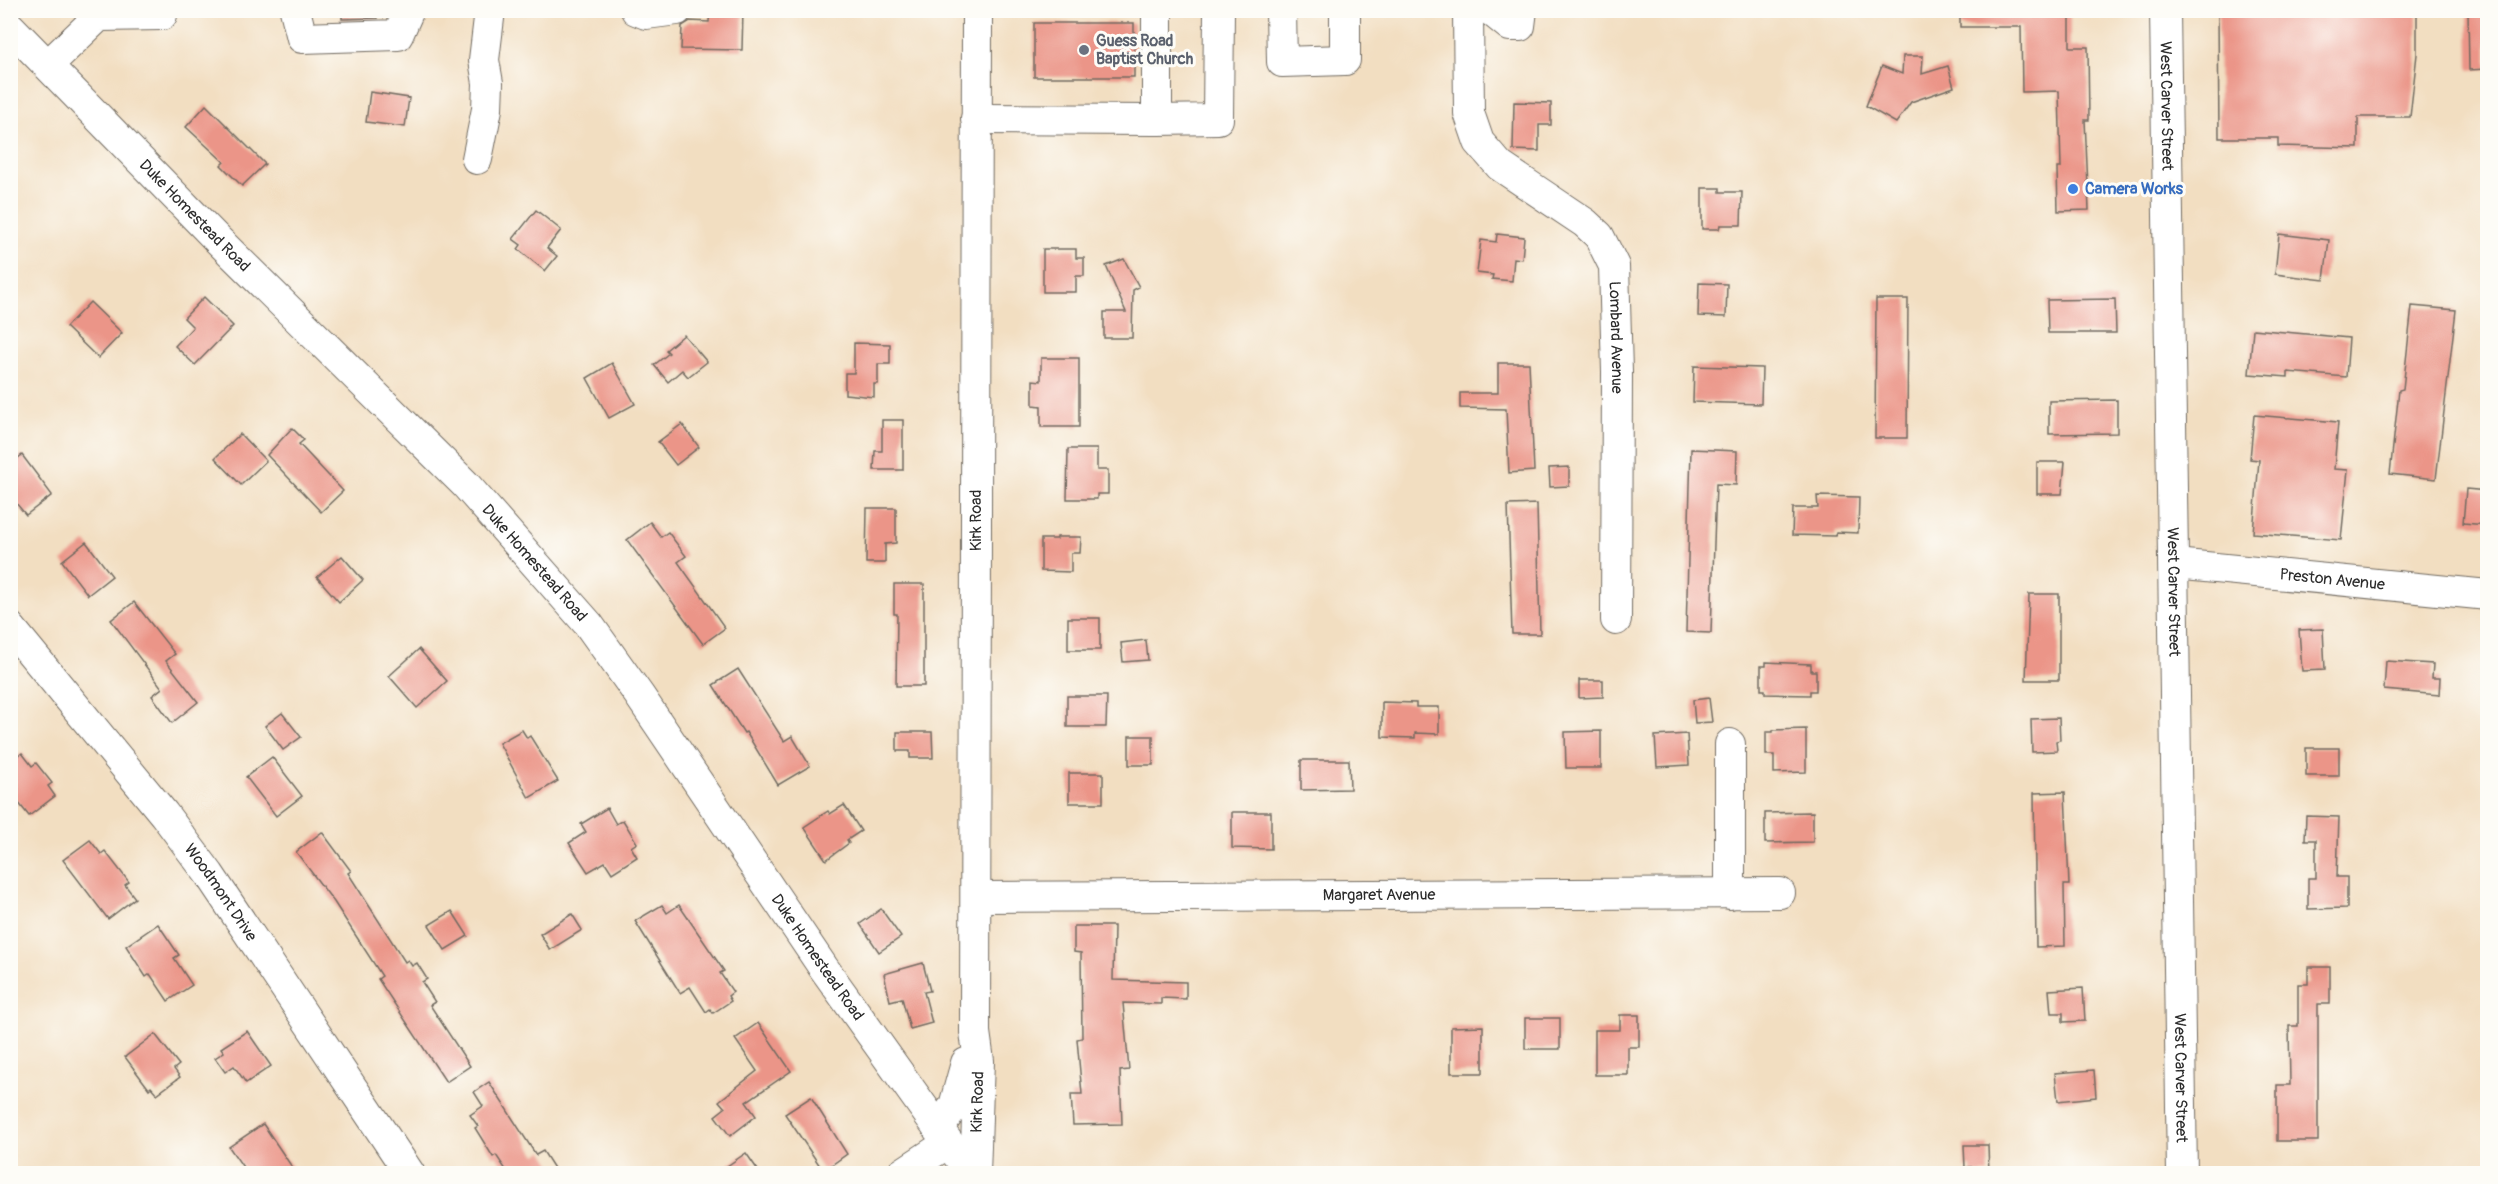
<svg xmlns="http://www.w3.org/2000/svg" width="2498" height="1184" font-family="Pangolin,sans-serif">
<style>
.building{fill:#eb9588}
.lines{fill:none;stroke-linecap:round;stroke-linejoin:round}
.minor-casing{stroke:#716a60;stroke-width:32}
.minor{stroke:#fff;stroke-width:30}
.worship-dot{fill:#6b7280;stroke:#fdfcf7;stroke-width:2}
.shop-dot{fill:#3f7fe0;stroke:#fdfcf7;stroke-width:2}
.labels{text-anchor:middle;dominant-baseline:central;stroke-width:6;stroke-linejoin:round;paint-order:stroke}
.worship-label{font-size:16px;font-weight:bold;fill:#5b616d;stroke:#fdfcf7;text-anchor:start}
.street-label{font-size:16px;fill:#2b2b2b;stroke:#fdfcf7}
.shop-label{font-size:16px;font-weight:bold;fill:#366cbe;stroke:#fdfcf7;text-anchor:start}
</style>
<rect width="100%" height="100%" fill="#fdfcf7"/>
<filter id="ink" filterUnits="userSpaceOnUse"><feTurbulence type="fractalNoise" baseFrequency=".0167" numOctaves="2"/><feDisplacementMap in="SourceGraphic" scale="12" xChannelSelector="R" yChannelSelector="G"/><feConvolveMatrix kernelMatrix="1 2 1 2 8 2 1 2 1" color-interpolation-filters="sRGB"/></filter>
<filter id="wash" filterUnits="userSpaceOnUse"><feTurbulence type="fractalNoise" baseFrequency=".008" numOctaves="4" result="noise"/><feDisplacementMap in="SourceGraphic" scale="24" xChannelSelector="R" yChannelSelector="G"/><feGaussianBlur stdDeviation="1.35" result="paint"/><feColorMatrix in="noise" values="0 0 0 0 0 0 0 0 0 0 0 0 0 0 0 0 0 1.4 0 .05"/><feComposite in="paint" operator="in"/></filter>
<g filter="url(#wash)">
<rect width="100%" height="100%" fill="#f2dec1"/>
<g id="blocks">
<!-- building -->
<g class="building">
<polygon points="366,10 377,10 377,18 342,19 342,11"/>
<polygon points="710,10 743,10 742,50 681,49 682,26 690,21 709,22"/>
<polygon points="1960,10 2070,10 2070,47 2088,47 2089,120 2085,120 2089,210 2058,211 2057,168 2061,168 2059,91 2022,92 2021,27 1960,27"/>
<polygon points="2218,10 2417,10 2417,54 2410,117 2358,117 2358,148 2278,146 2278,138 2219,138"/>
<polygon points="2468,10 2487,10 2487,69 2469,70"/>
<rect x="1034" y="23" width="100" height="54"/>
<polygon points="1903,56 1923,56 1922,74 1948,66 1954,87 1911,102 1896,123 1866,106 1882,66 1902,74"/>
<polygon points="370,92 409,98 405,127 366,122"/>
<polygon points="1514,102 1551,103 1551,125 1539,125 1539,151 1513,150"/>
<polygon points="206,105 265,164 242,186 221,165 224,162 186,127"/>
<polygon points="1702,188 1720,188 1720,192 1742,192 1741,225 1720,225 1719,229 1702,229"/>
<polygon points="536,210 561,230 547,248 557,256 545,271 518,249 521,245 513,239"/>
<polygon points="1497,234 1524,237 1522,259 1514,258 1512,281 1492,279 1493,275 1477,273 1481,240 1496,242"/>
<polygon points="2279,234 2329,240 2324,280 2275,274"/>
<polygon points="1043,249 1076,249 1076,258 1084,258 1084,276 1076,276 1076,292 1043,292"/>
<polygon points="1124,259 1139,287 1133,290 1132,338 1104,338 1104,312 1126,312 1106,266"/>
<polygon points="1699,283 1727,284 1726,317 1698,316"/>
<polygon points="204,297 233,326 195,365 175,346 193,327 184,318"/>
<polygon points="1876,299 1908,299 1907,438 1875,438"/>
<polygon points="2115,299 2116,333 2048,333 2047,300"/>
<polygon points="90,302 122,333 98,358 66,327"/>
<polygon points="2412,306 2456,310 2436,479 2390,474 2399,390 2403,389"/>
<polygon points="2253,329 2349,338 2346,377 2288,372 2288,377 2249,374"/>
<polygon points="684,335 707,362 688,377 682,370 668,382 654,365 669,353 666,350"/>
<polygon points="854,343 890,344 890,364 878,364 878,384 874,384 874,397 845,394 845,373 854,373"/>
<polygon points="1041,358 1079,358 1079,427 1041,427 1041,406 1033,405 1033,380 1041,381"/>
<polygon points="612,363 635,404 609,418 587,378"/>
<polygon points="1498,363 1529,363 1534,471 1509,473 1506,409 1460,408 1460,393 1498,393"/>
<polygon points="1694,366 1762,368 1761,404 1693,402"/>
<polygon points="2117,400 2117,433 2049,434 2049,401"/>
<polygon points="2254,415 2338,422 2334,469 2348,470 2341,540 2253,533 2259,460 2250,459"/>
<polygon points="882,420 903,420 903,470 874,470 875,451 882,451"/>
<polygon points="682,424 699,447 676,465 658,442"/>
<polygon points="292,428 304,440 299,444 343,491 321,512 267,455"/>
<polygon points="240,434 266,461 241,485 215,458"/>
<polygon points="1068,449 1097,449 1097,470 1108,470 1108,494 1097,494 1097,499 1067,499"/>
<polygon points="1691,449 1737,451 1736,485 1716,484 1711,633 1686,632"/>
<polygon points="22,455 52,495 26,515 10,496 10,464"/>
<polygon points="2037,462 2065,462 2062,494 2037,494"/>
<polygon points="1569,467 1569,486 1550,487 1549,468"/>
<polygon points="2466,489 2487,491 2487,525 2463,523"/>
<polygon points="1817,496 1859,497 1858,533 1836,532 1835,536 1792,535 1793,508 1818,508"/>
<polygon points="1537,504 1540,634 1512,634 1508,505"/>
<polygon points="867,508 896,508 896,543 885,544 885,563 866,563"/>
<polygon points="650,522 661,537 668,532 686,556 678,562 725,628 703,644 627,540"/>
<polygon points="1057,537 1081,537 1080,553 1071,553 1071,572 1041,571 1041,539 1057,539"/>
<polygon points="86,542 112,576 88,595 62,561"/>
<polygon points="342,556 363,580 339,602 317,577"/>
<polygon points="894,584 924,584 924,686 896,686 897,614 894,614"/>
<polygon points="2029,594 2059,594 2059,680 2026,680"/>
<polygon points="134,602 175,654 166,661 198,702 172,723 152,696 162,688 111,620"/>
<rect x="1068" y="618" width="32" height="32"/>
<polygon points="2323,629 2325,670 2302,671 2299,630"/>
<polygon points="1146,640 1148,660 1123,662 1121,643"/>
<polygon points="419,649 447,681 417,708 389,676"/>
<polygon points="2386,661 2433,664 2432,678 2440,678 2439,695 2384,690"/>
<polygon points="1766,662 1811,664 1811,671 1816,671 1816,691 1810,691 1810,695 1765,694 1765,690 1761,690 1761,666 1766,666"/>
<polygon points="738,669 784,741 792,736 810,766 778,785 746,732 744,733 713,685"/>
<polygon points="1579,680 1603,680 1603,697 1579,698"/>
<polygon points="1067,696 1107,696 1106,727 1067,727"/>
<polygon points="1709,698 1712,722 1695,723 1693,700"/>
<polygon points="1382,702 1416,703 1416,707 1439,707 1439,734 1415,733 1415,738 1382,737"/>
<polygon points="282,713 301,737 283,750 265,726"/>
<polygon points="2059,718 2060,740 2056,741 2057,751 2032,752 2031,719"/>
<polygon points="1806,729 1806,772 1774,773 1774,755 1766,755 1766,732 1773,732 1773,730"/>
<polygon points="522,730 527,738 530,736 558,781 529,798 499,743"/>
<polygon points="1601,731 1601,768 1566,768 1565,732"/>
<polygon points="897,732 932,732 933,758 910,758 910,751 897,751"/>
<polygon points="1687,734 1689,765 1657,767 1655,736"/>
<rect x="1129" y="736" width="24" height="29"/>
<rect x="2306" y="748" width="33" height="28"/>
<polygon points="22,753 32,766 36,763 52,783 48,786 55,796 29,816 10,792 10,762"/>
<polygon points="272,757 302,796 276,816 246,777"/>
<polygon points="1301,760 1349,760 1350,789 1301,790"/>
<rect x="1069" y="773" width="34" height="30"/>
<polygon points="2065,792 2069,885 2064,885 2065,946 2036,947 2034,793"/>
<polygon points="844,805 861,831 847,840 849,843 826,860 804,827 828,811 830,814"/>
<polygon points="607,808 616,824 623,820 637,843 631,847 637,857 612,873 605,862 588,872 569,843 586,832 581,824"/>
<polygon points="1232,812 1271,812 1271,849 1232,848"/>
<polygon points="1813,812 1813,842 1765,843 1765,813"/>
<polygon points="2306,816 2339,817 2337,877 2347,877 2347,908 2308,909 2308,878 2316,878 2316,840 2305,840"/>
<polygon points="322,832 351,871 348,873 405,962 408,960 412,966 417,963 427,979 422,982 435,1002 430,1005 470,1066 446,1082 378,979 382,976 334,902 296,852"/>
<polygon points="90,840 101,854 105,851 129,882 125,885 135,898 108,919 63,860"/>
<polygon points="662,905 667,913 679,905 724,971 720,973 733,992 728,996 731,1001 713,1013 710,1009 706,1012 690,987 680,993 635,921"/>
<polygon points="881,909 901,937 879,952 860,924"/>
<polygon points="452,911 468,936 445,950 429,925"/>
<polygon points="572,914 582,930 550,950 540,934"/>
<polygon points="158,924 179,955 174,958 192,985 168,1001 150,974 146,977 126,946"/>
<polygon points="1074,926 1114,926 1113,980 1186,982 1186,999 1161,998 1161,1004 1123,1003 1129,1070 1120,1071 1122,1124 1073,1125 1071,1094 1082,1094 1077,1039 1082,1038 1081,953 1074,952"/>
<polygon points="923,963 930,991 924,992 932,1023 910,1029 902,998 890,1001 884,974"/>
<polygon points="2308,967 2330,967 2330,1004 2318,1004 2318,1141 2277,1141 2277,1085 2290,1085 2289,1026 2298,1026 2298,984 2308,984"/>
<polygon points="2083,988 2085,1021 2063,1022 2063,1013 2051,1013 2049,990"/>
<polygon points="1620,1015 1639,1015 1639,1047 1628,1047 1628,1075 1595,1075 1595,1030 1620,1030"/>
<rect x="1525" y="1018" width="35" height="31"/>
<polygon points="758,1023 791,1071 746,1102 756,1116 730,1136 715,1116 725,1108 719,1101 757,1071 735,1039"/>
<polygon points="1483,1026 1483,1073 1451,1073 1451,1027"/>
<polygon points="247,1031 271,1066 246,1083 234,1066 225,1072 215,1058 224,1052 221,1048"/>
<polygon points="155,1034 179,1065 174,1069 180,1077 157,1094 151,1087 149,1089 125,1057"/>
<polygon points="2094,1070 2096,1097 2058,1101 2055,1073"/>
<polygon points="489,1082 536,1155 543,1151 557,1173 508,1173 496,1155 493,1157 475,1128 478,1126 470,1115 483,1106 474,1092"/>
<polygon points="811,1097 847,1154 826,1169 822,1169 785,1114"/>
<polygon points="263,1124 296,1173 247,1173 229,1147"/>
<polygon points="1964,1145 1988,1145 1989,1173 1971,1173 1971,1167 1965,1168"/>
<polygon points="746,1153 760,1173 717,1173"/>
</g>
</g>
</g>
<g filter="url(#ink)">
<use href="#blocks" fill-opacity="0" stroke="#716a60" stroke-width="1.5"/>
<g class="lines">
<!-- minor casing -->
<g class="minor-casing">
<g id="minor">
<polyline points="295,10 302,38 398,35 409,10"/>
<polyline points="636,10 646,14 677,10"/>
<polyline points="1157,10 1157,120 1218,119 1219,10"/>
<polyline points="1281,10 1282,62 1345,60 1345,10"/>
<path id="s1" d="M1468 10 1469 113 1479 142 1500 166 1585 223 1599 236 1614 266 1617 372 1616 620"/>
<polyline points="1490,10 1510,26 1520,26 1522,10"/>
<path id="s2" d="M2165 10 2182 1174"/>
<path id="s3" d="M10 27 216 238 465 484 589 625 639 695 823 967 971 1174"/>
<polyline points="49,64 99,16 162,15 162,10"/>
<polyline points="976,119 1157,120"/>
<polyline points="477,159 487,109 488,83 484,60 490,10"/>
<path id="s4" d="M2175 564 2488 595"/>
<path id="s5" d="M10 627 164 814 209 874 410 1174"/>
<polyline points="1730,744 1730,894"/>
<path id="s6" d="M977 897 1780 893"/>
<polyline points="938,1129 954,1106 966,1063"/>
<polyline points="901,1174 948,1143"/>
<path id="s7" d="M975 1174 979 1061 975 1032 977 10"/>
</g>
</g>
<!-- minor -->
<use href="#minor" class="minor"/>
</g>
</g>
<!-- markers -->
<circle class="worship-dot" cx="1084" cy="50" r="6"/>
<circle class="shop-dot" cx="2073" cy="189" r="6"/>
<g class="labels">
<!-- worship labels -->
<g class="worship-label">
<text x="1096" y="41">Guess Road<tspan x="1096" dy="18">Baptist Church</tspan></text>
</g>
<!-- street labels -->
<g class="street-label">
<text stroke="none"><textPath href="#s2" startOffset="96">West Carver Street</textPath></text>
<text stroke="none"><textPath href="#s3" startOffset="264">Duke Homestead Road</textPath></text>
<text stroke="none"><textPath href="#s1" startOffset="392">Lombard Avenue</textPath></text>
<text stroke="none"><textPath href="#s7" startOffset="654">Kirk Road</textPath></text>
<text stroke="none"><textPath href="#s3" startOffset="750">Duke Homestead Road</textPath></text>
<text stroke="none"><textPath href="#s4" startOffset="158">Preston Avenue</textPath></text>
<text stroke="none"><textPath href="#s2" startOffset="582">West Carver Street</textPath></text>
<text stroke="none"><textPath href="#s5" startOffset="339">Woodmont Drive</textPath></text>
<text stroke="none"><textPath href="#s6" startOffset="402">Margaret Avenue</textPath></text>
<text stroke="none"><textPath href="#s3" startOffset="1236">Duke Homestead Road</textPath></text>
<text stroke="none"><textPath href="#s2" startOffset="1068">West Carver Street</textPath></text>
<text stroke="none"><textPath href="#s7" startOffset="72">Kirk Road</textPath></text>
</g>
<!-- shop labels -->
<g class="shop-label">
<text x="2085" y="189">Camera Works</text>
</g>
</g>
<!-- margin -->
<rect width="2498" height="1184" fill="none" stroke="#fdfcf7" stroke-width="36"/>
</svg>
